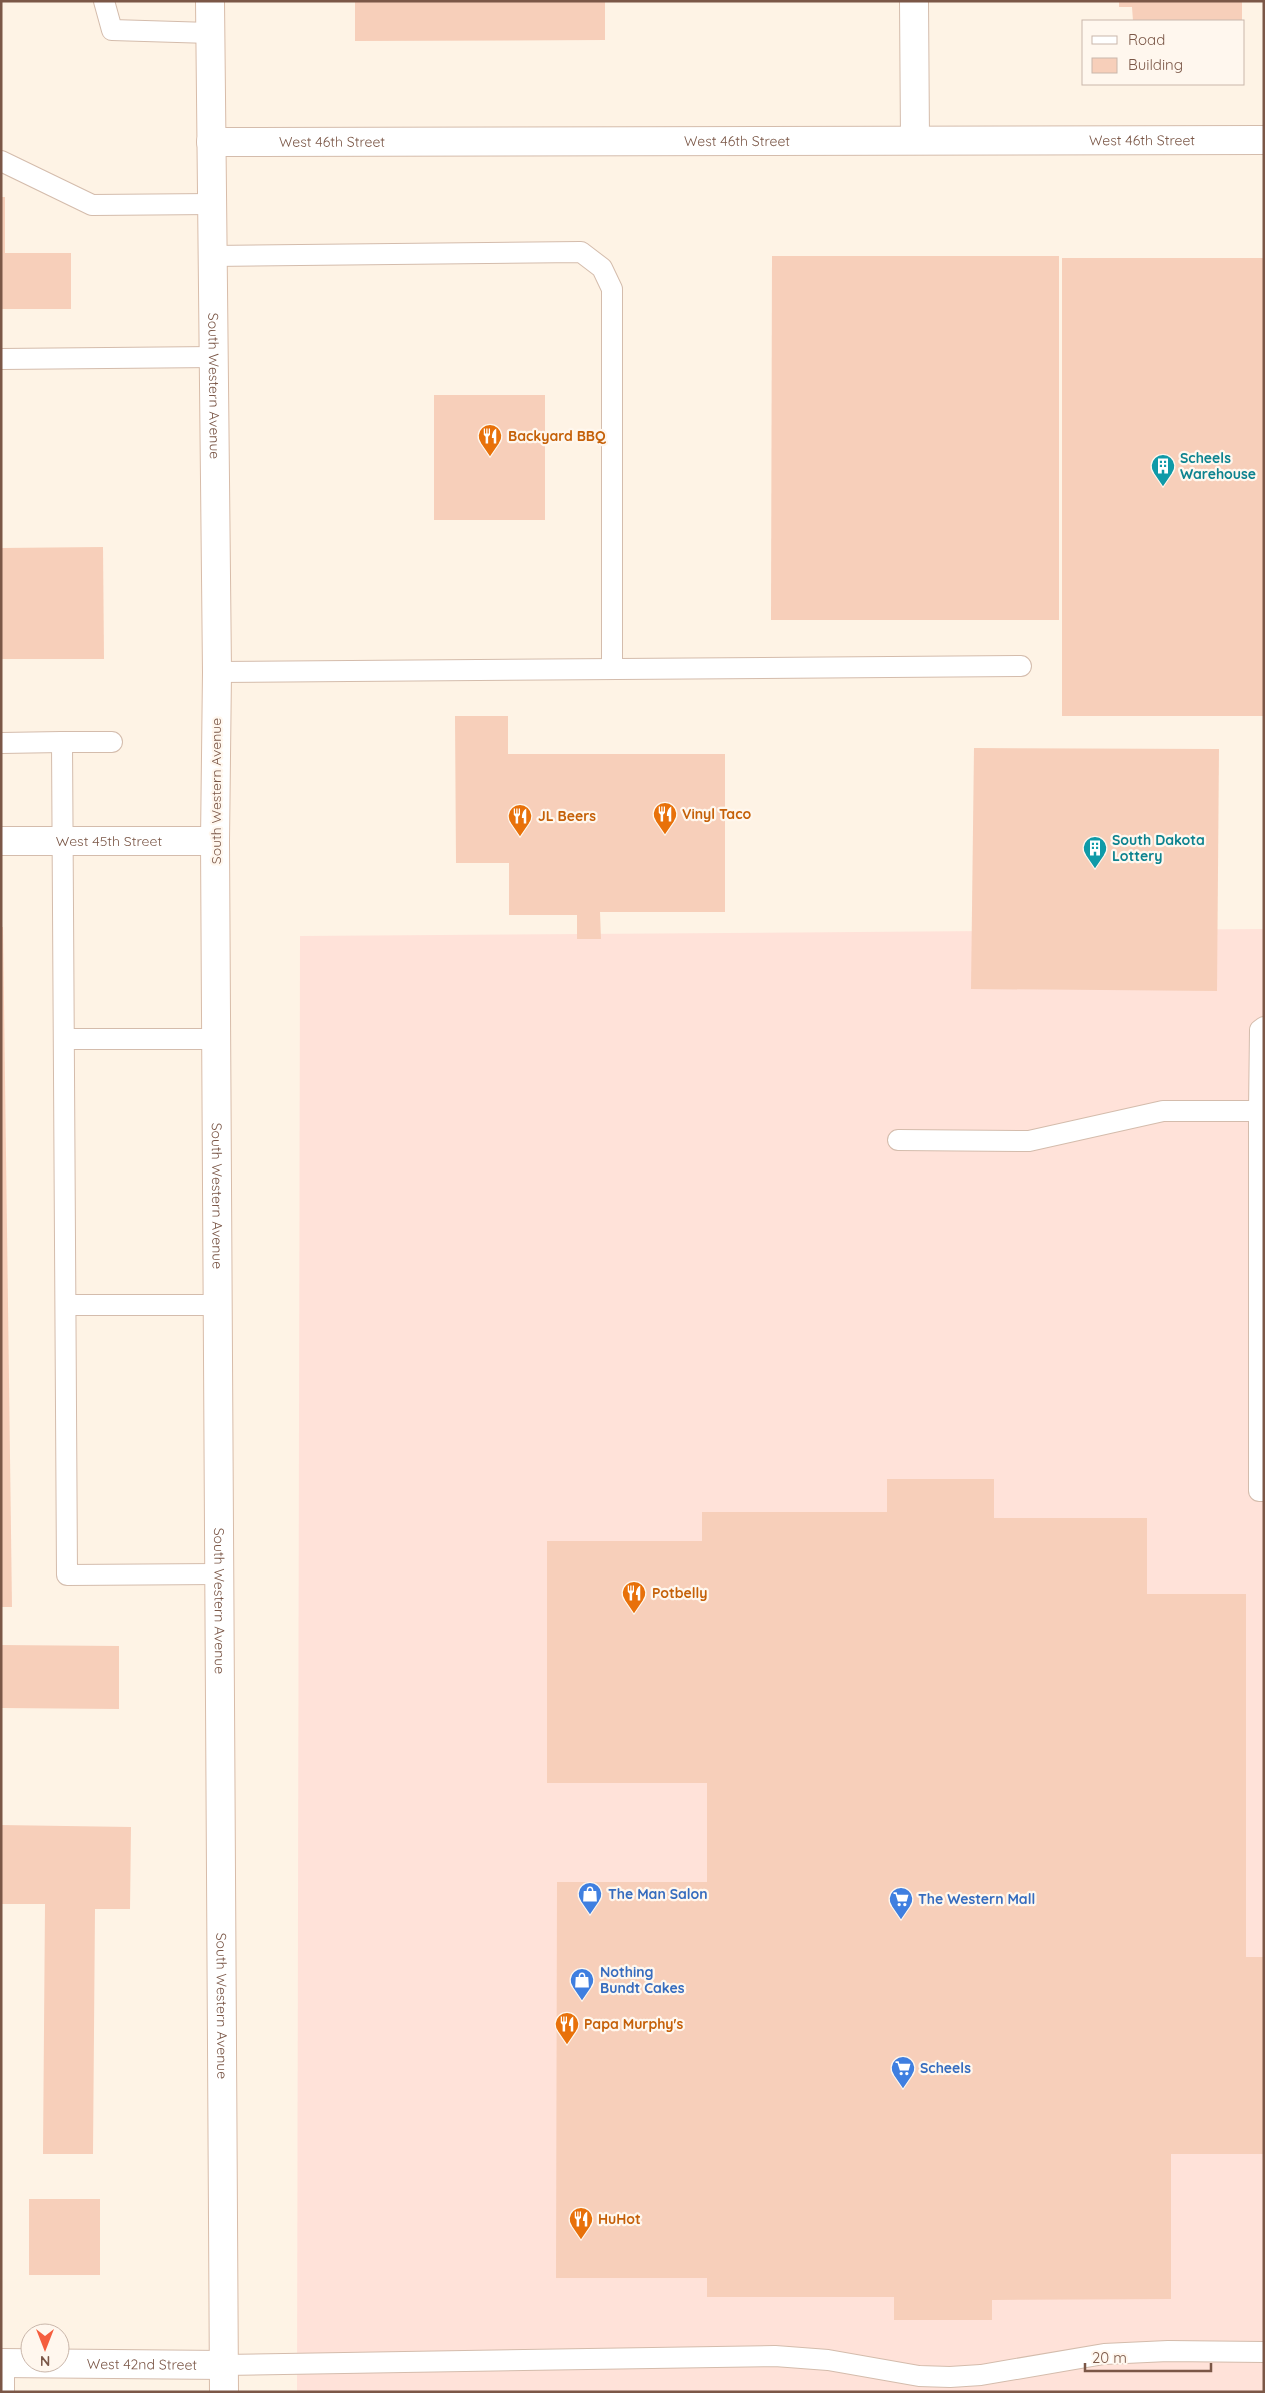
<svg xmlns="http://www.w3.org/2000/svg" width="1265" height="2393" font-family="Quicksand,sans-serif">
<style>
.commercial{fill:#ffe2d9}
.building{fill:#f7cfba}
.lines{fill:none;stroke-linecap:round;stroke-linejoin:round}
.lane-casing{stroke:#d4bcac;stroke-width:22}
.street-casing{stroke:#d4bcac;stroke-width:30}
.secondary-casing{stroke:#d8bca9;stroke-width:30}
.lane{stroke:#fff;stroke-width:20}
.street{stroke:#fff;stroke-width:28}
.secondary{stroke:#fff;stroke-width:28}
.labels{text-anchor:middle;dominant-baseline:central;stroke-width:4.5;stroke-linejoin:round;paint-order:stroke}
.street-label{font-size:14px;fill:#7b5747;stroke:#fff7ee}
.food-label{font-size:14px;font-weight:bold;fill:#c56008;stroke:#fff7ee;text-anchor:start}
.culture-label{font-size:14px;font-weight:bold;fill:#0d838f;stroke:#fff7ee;text-anchor:start}
.shop-label{font-size:14px;font-weight:bold;fill:#366cbe;stroke:#fff7ee;text-anchor:start}
</style>
<rect width="100%" height="100%" fill="#fef3e5"/>
<!-- commercial -->
<polygon class="commercial" points="1264,929 1264,2392 297,2392 300,936"/>
<!-- building -->
<g class="building">
<polygon points="355,1 605,1 605,40 355,41"/>
<polygon points="1119,1 1242,1 1242,21 1133,21 1132,7 1119,7"/>
<polygon points="1,197 5,197 5,253 71,253 71,309 1,309"/>
<polygon points="772,256 1059,256 1059,620 771,620"/>
<rect x="1062" y="258" width="202" height="458"/>
<rect x="434" y="395" width="111" height="125"/>
<polygon points="103,547 104,659 1,659 1,548"/>
<polygon points="455,716 508,716 508,754 725,754 725,912 600,912 601,939 577,939 577,915 509,915 509,863 456,863"/>
<polygon points="974,748 1219,749 1217,991 971,989"/>
<polygon points="1,927 3,927 12,1607 1,1607"/>
<polygon points="887,1479 994,1479 994,1518 1147,1518 1147,1594 1246,1594 1246,1957 1264,1957 1264,2154 1171,2154 1171,2299 992,2300 992,2320 894,2320 894,2297 707,2297 707,2278 556,2278 557,1882 707,1882 707,1783 547,1783 547,1541 702,1541 702,1512 887,1512"/>
<polygon points="1,1645 119,1646 119,1709 1,1708"/>
<polygon points="1,1825 131,1827 130,1909 95,1909 93,2154 43,2154 45,1904 1,1904"/>
<rect x="29" y="2199" width="71" height="76"/>
</g>
<g class="lines">
<!-- lane casing -->
<g class="lane-casing">
<g id="lane">
<polyline points="104,1 112,30 210,33"/>
<polyline points="1,161 92,205 212,204"/>
<polyline points="212,256 581,252 602,268 612,289 612,669"/>
<polyline points="1,359 214,357"/>
<polyline points="217,672 1021,666"/>
<polyline points="112,742 62,742 67,1575 219,1574"/>
<polyline points="1,743 62,742"/>
<polyline points="65,1039 216,1039"/>
<polyline points="1259,1111 1259,1491 1264,1491"/>
<polyline points="898,1140 1029,1141 1163,1111 1259,1111 1260,1030 1264,1027"/>
<polyline points="66,1305 218,1305"/>
<polyline points="4,2363 4,2392"/>
<polyline points="224,2365 775,2356 828,2360 919,2376 950,2377 981,2375 1104,2354 1168,2351 1264,2352"/>
</g>
</g>
<!-- street casing -->
<g class="street-casing">
<g id="street">
<polyline points="914,1 915,140"/>
<path id="s1" d="M211 142 1264 140"/>
<path id="s2" d="M1 841H215"/>
<path id="s3" d="M1 2363 224 2365"/>
</g>
</g>
<!-- secondary casing -->
<g class="secondary-casing">
<g id="secondary">
<path id="s4" d="M210 1 217 672 215 841 224 2392"/>
</g>
</g>
<!-- lane -->
<use href="#lane" class="lane"/>
<!-- street -->
<use href="#street" class="street"/>
<!-- secondary -->
<use href="#secondary" class="secondary"/>
</g>
<!-- icons -->
<defs>
<g id="restaurant-pin" transform="scale(1.25)"><path d="M0 17L-7.5 6A9.5 9.5 0 1 1 7.5 6Z" fill="#e8710a" stroke="#fff7ee"/><path d="M-5-6h1v4h1v-4h1v4h1v-4h1v5L-1.5 .5V6h-2V.5L-5-1ZM5-6V6H3V1.5H1.5Q1.5-4 5-6Z" fill="#fff"/></g>
<g id="building-pin" transform="scale(1.25)"><path d="M0 17L-7.5 6A9.5 9.5 0 1 1 7.5 6Z" fill="#0f9aa8" stroke="#fff7ee"/><path d="M-4-6H4V6H1V3H-1V6H-4ZM-2.5-4.3h1.7v1.8h-1.7ZM.8-4.3h1.7v1.8H.8ZM-2.5-1h1.7V.8h-1.7ZM.8-1h1.7V.8H.8Z" fill="#fff"/></g>
<g id="shop-pin" transform="scale(1.25)"><path d="M0 17L-7.5 6A9.5 9.5 0 1 1 7.5 6Z" fill="#3f7fe0" stroke="#fff7ee"/><path d="M-5-2.5h2.3a2.7 3.5 0 0 1 5.4 0H5L5.5 6h-11ZM-1.5-2.5h3a1.5 2.3 0 0 0-3 0Z" fill="#fff"/></g>
<g id="supermarket-pin" transform="scale(1.25)"><path d="M0 17L-7.5 6A9.5 9.5 0 1 1 7.5 6Z" fill="#3f7fe0" stroke="#fff7ee"/><path d="M-6-5.5h2.5l.6 2H6L4.5 2H-2.5L-4.4-4H-6ZM-1.5 3.2a1.3 1.3 0 1 0 .1 0ZM3 3.2a1.3 1.3 0 1 0 .1 0Z" fill="#fff"/></g>
</defs>
<g fill-rule="evenodd">
<use href="#restaurant-pin" x="490" y="436"/>
<use href="#building-pin" x="1163" y="466"/>
<use href="#restaurant-pin" x="665" y="814"/>
<use href="#restaurant-pin" x="520" y="816"/>
<use href="#building-pin" x="1095" y="848"/>
<use href="#restaurant-pin" x="634" y="1593"/>
<use href="#shop-pin" x="590" y="1894"/>
<use href="#supermarket-pin" x="901" y="1899"/>
<use href="#shop-pin" x="582" y="1980"/>
<use href="#restaurant-pin" x="567" y="2024"/>
<use href="#supermarket-pin" x="903" y="2068"/>
<use href="#restaurant-pin" x="581" y="2219"/>
</g>
<g class="labels">
<!-- street labels -->
<g class="street-label">
<text stroke="none"><textPath href="#s1" startOffset="931">West 46th Street</textPath></text>
<text stroke="none"><textPath href="#s1" startOffset="526">West 46th Street</textPath></text>
<text stroke="none"><textPath href="#s1" startOffset="121">West 46th Street</textPath></text>
<text stroke="none"><textPath href="#s4" startOffset="385">South Western Avenue</textPath></text>
<text transform="translate(216 791) rotate(-90)">South Western Avenue</text>
<text stroke="none"><textPath href="#s2" startOffset="108">West 45th Street</textPath></text>
<text stroke="none"><textPath href="#s4" startOffset="1195">South Western Avenue</textPath></text>
<text stroke="none"><textPath href="#s4" startOffset="1600">South Western Avenue</textPath></text>
<text stroke="none"><textPath href="#s4" startOffset="2005">South Western Avenue</textPath></text>
<text stroke="none"><textPath href="#s3" startOffset="141">West 42nd Street</textPath></text>
</g>
<!-- food labels -->
<g class="food-label">
<text x="508" y="436">Backyard BBQ</text>
<text x="682" y="814">Vinyl Taco</text>
<text x="538" y="816">JL Beers</text>
<text x="652" y="1593">Potbelly</text>
<text x="584" y="2024">Papa Murphy's</text>
<text x="598" y="2219">HuHot</text>
</g>
<!-- culture labels -->
<g class="culture-label">
<text x="1180" y="458">Scheels<tspan x="1180" dy="16">Warehouse</tspan></text>
<text x="1112" y="840">South Dakota<tspan x="1112" dy="16">Lottery</tspan></text>
</g>
<!-- shop labels -->
<g class="shop-label">
<text x="608" y="1894">The Man Salon</text>
<text x="918" y="1899">The Western Mall</text>
<text x="600" y="1972">Nothing<tspan x="600" dy="16">Bundt Cakes</tspan></text>
<text x="920" y="2068">Scheels</text>
</g>
</g>
<!-- border -->
<rect width="1265" height="2393" fill="none" stroke="#7b5747" stroke-width="5"/>
<!-- legend -->
<rect x="1082" y="20" width="162" height="65" fill="#fff7ee" stroke="#cab7ab"/>
<rect x="1092" y="36" width="25" height="8" fill="#ffffff" stroke="#cab7ab"/>
<text x="1128" y="45" font-size="15" fill="#7b5747">Road</text>
<rect x="1092" y="58" width="25" height="15" fill="#f7cfba" stroke="#cab7ab"/>
<text x="1128" y="70" font-size="15" fill="#7b5747">Building</text>
<!-- north arrow -->
<g transform="translate(45 2348) rotate(180)"><circle r="24" fill="#fff7ee" stroke="#cab7ab"/>
<path d="M0-4L9 19L0 12L-9 19Z" fill="#f55e3e"/>
<text y="-8" font-size="14" font-weight="bold" text-anchor="middle" fill="#7b5747">N</text>
</g>
<!-- scale -->
<path d="M1085 2363v8h126v-8" fill="none" stroke="#7b5747" stroke-width="2.5"/>
<text x="1092" y="2363" font-size="15" fill="#7b5747" stroke="#fff7ee" stroke-width="4" paint-order="stroke">20 m</text>
</svg>
